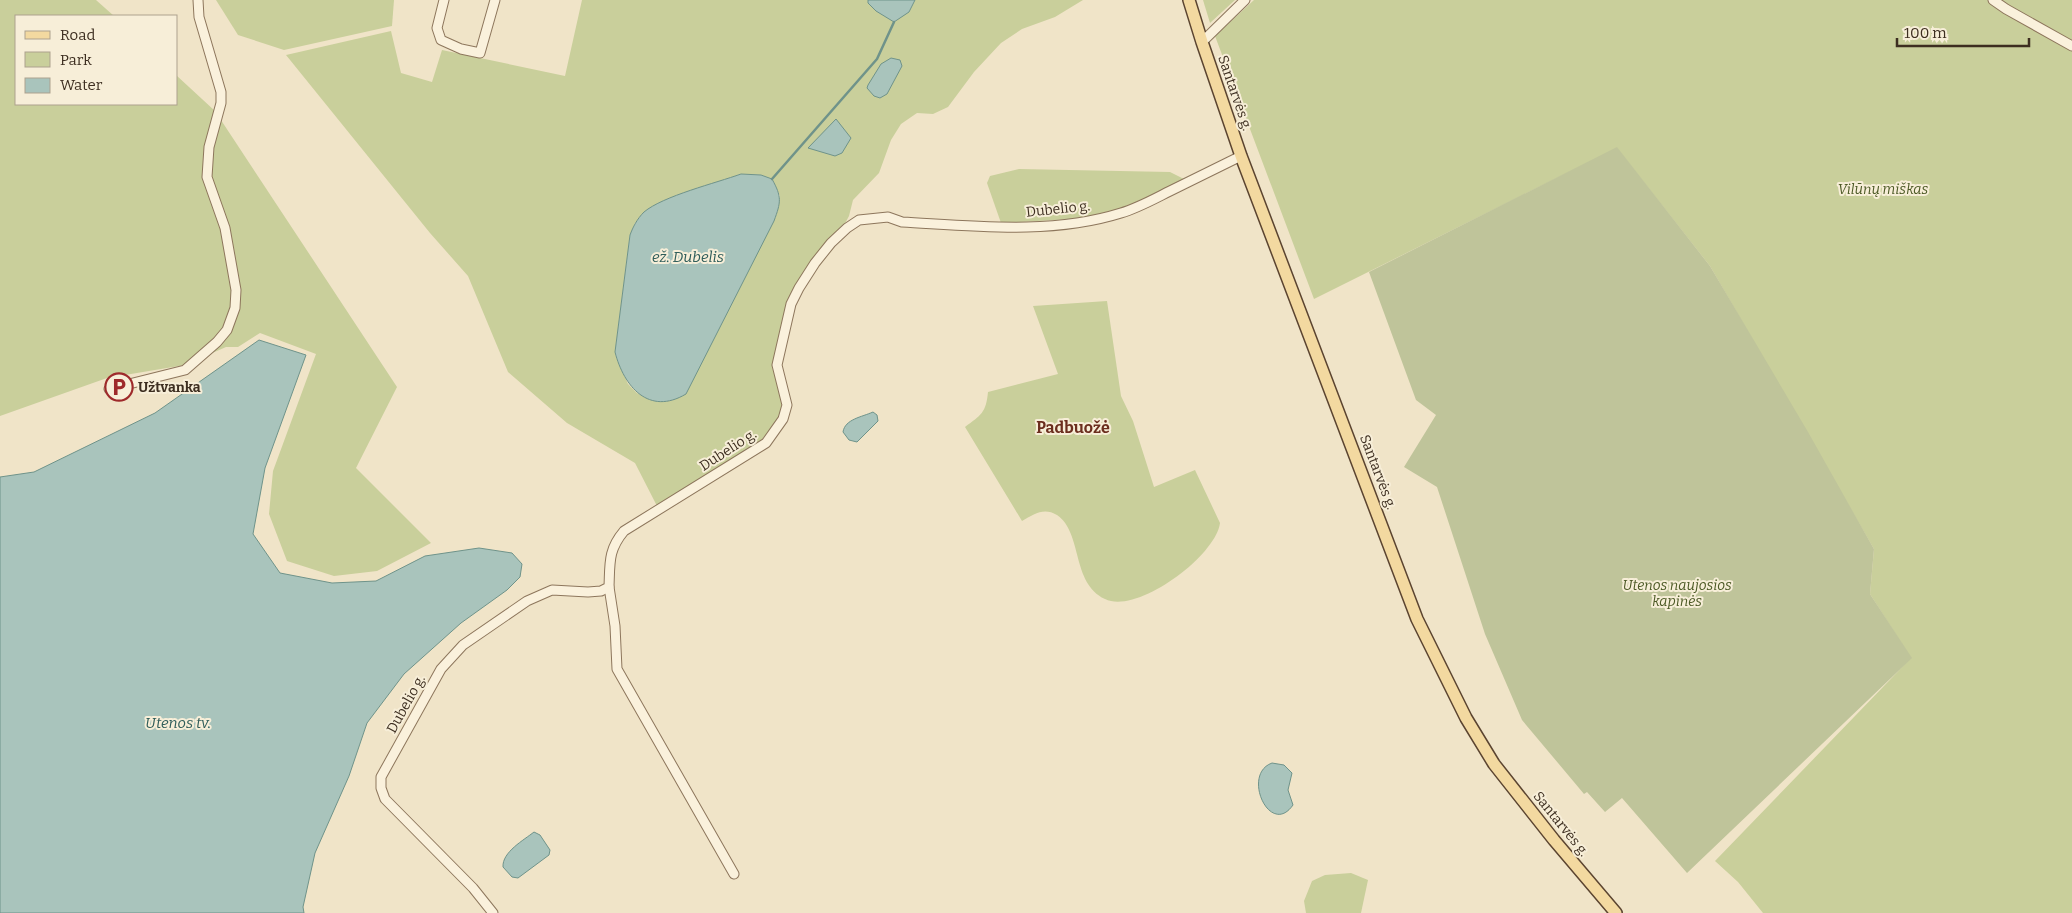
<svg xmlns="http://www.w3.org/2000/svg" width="2072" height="913" font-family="Bitter,serif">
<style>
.green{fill:#c9cf9b;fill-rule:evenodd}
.cemetery{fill:#bfc49a}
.water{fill:#a9c4bc;stroke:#6f938a}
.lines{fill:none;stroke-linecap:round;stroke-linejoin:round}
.stream{stroke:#6f938a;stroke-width:2.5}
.minor-casing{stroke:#8d765c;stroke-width:11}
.major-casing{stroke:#5b4430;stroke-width:14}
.minor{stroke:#faf1dc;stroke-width:9}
.major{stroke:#f3d9a0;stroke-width:11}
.labels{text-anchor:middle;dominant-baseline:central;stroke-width:4;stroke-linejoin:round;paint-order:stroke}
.street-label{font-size:14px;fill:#3d2e20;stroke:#f7eed8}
.park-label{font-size:14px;font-style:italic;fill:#4d5a26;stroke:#f7eed8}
.poi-label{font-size:14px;font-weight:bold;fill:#3d2e20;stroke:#f7eed8;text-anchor:start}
.water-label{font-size:15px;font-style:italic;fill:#2f5d5a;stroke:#f7eed8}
.quarter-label{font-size:16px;font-weight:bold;fill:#6b2e1e;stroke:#f7eed8}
</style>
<rect width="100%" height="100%" fill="#f0e4c8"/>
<!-- green -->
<g class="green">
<polygon points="0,0 96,0 114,16 16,16 16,104 176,104 176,75 215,111 397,387 356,468 431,543 377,571 334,576 287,561 269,514 273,471 316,354 260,333 238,347 226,347 185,365 107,378 0,416"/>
<polygon points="216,0 394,0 392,26 284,50 238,35"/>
<path d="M582 0H868V3L909 12 915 0H1083L1055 17 1022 29 1001 43 974 72 948 107 933 114 917 113 901 124 891 140 879 173 853 200 849 216 842 229 789 301 772 367 783 401 780 419 757 445 657 506 635 463 567 423 508 372 468 276 430 233 286 55 391 31 401 73 432 82 442 50 565 76ZM741 174 761 175 772 179 780 196 651 400 637 393 628 384 615 353 630 235 635 223 658 203Z"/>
<polygon points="1203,0 1235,0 1210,23"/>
<polygon points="1254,0 2072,0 2072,913 1763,913 1738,882 1715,861 1911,658 1870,594 1874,549 1710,266 1617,148 1314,299 1215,36"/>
<polygon points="1019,169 1170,172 1186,180 1118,211 1088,218 1001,223 987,183 990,176"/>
<path d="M1107 301 1121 396 1133 421 1154 487 1195 470 1220 523C1216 556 1137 615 1105 599 1071 583 1083 533 1057 515 1044 507 1034 514 1022 521L965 427C981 415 986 413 988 392L1058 374 1033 306Z"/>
<polygon points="1351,873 1368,880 1361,913 1306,913 1304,901 1312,881 1325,875"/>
</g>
<!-- cemetery -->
<polygon class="cemetery" points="1617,147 1710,266 1808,432 1874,549 1870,594 1912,658 1687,873 1622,798 1605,812 1587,792 1584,794 1522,720 1485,634 1437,487 1404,467 1436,415 1416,400 1369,272"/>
<!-- water -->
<g class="water">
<polygon points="868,0 915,0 909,12 894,22 876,11 868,3"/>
<polygon points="891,58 900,60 902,66 887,94 880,98 874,96 867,88 868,85 881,64"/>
<polygon points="836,119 851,138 842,153 835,156 808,148"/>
<path d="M741 174 761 175 772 179C782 197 781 202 774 221L686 394C649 416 624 387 615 352L630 235C633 227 637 219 644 212 663 196 716 183 741 174Z"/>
<polygon points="259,340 306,355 265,468 253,534 280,573 332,583 376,581 425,556 479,548 512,553 522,564 520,577 507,590 461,623 404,674 367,723 349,776 315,853 303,907 304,913 0,913 0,477 34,472 155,413"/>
<path d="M873 412 877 415 878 421 857 442 849 440 843 432C845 419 862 417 873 412Z"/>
<path d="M1272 763 1284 765 1292 773 1288 790 1293 805C1270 838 1241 774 1272 763Z"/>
<path d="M534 832 540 835 550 850 549 855 518 878 512 877 503 867C502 852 524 840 534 832Z"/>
</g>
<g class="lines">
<!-- stream -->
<polyline class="stream" points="772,179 877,59 894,22"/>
<!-- minor casing -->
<g class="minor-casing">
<g id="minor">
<polyline points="444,0 437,28 441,40 461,49 480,53 495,0"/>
<polyline points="1993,0 2006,9 2072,46"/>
<polyline points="1202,42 1245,0"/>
<polyline points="109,389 185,370 217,342 227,330 235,308 236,290 225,228 207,177 209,147 221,103 221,92 199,17 198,0"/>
<polyline points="609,587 615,626 617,669 734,874"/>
<path d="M493 913 473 888 385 799 381 788V777L441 669 463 645 527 601 552 590 588 592 601 591 609 587C610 563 608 550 624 531L766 443 783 419 787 405 777 365 791 304 799 288 815 263 831 243 847 228 859 220 888 217 902 222C974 226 1051 235 1121 213 1138 208 1154 199 1170 191 1194 179 1217 168 1241 156"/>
</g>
</g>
<!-- major casing -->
<g class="major-casing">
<polyline id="major" points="1189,0 1202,42 1241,156 1417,619 1466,718 1494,764 1554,840 1616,913"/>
</g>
<!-- minor -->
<use href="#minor" class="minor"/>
<!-- major -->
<use href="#major" class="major"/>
</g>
<!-- icons -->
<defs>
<g id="parking-ring" transform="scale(1.4375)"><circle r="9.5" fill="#f7eed8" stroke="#9e2a2b" stroke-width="1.5"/><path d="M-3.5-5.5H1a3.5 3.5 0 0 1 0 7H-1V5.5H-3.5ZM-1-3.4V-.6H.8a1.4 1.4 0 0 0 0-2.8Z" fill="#9e2a2b"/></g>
</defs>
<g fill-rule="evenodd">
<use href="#parking-ring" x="119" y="387"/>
</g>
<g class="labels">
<!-- street labels -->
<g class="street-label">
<text transform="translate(1235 93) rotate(71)">Santarvės g.</text>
<text transform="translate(1058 209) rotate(-6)">Dubelio g.</text>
<text transform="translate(728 450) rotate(-33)">Dubelio g.</text>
<text transform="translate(1378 472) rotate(69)">Santarvės g.</text>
<text transform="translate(406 704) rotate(-61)">Dubelio g.</text>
<text transform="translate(1561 824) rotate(51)">Santarvės g.</text>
</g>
<!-- park labels -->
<g class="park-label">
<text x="1883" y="189">Vilūnų miškas</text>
<text x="1677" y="585">Utenos naujosios<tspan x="1677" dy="16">kapinės</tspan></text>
</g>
<!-- poi labels -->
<g class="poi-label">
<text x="138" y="387">Užtvanka</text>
</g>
<!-- water labels -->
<g class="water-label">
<text x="688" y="257">ež. Dubelis</text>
<text x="178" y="723">Utenos tv.</text>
</g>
<!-- quarter labels -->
<g class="quarter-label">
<text x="1073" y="427">Padbuožė</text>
</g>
</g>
<!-- legend -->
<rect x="15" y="15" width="162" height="90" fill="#f7eed8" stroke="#ada18e"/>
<rect x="25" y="31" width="25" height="8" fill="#f3d9a0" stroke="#ada18e"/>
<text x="60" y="40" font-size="15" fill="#3d2e20">Road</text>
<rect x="25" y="52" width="25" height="15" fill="#c9cf9b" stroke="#ada18e"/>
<text x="60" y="65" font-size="15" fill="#3d2e20">Park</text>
<rect x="25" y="78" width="25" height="15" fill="#a9c4bc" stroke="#ada18e"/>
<text x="60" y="90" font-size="15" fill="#3d2e20">Water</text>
<!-- scale -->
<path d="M1897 38v8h132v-8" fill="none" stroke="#3d2e20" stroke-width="2.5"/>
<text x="1904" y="38" font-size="15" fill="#3d2e20" stroke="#f7eed8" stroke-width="4" paint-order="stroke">100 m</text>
</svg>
